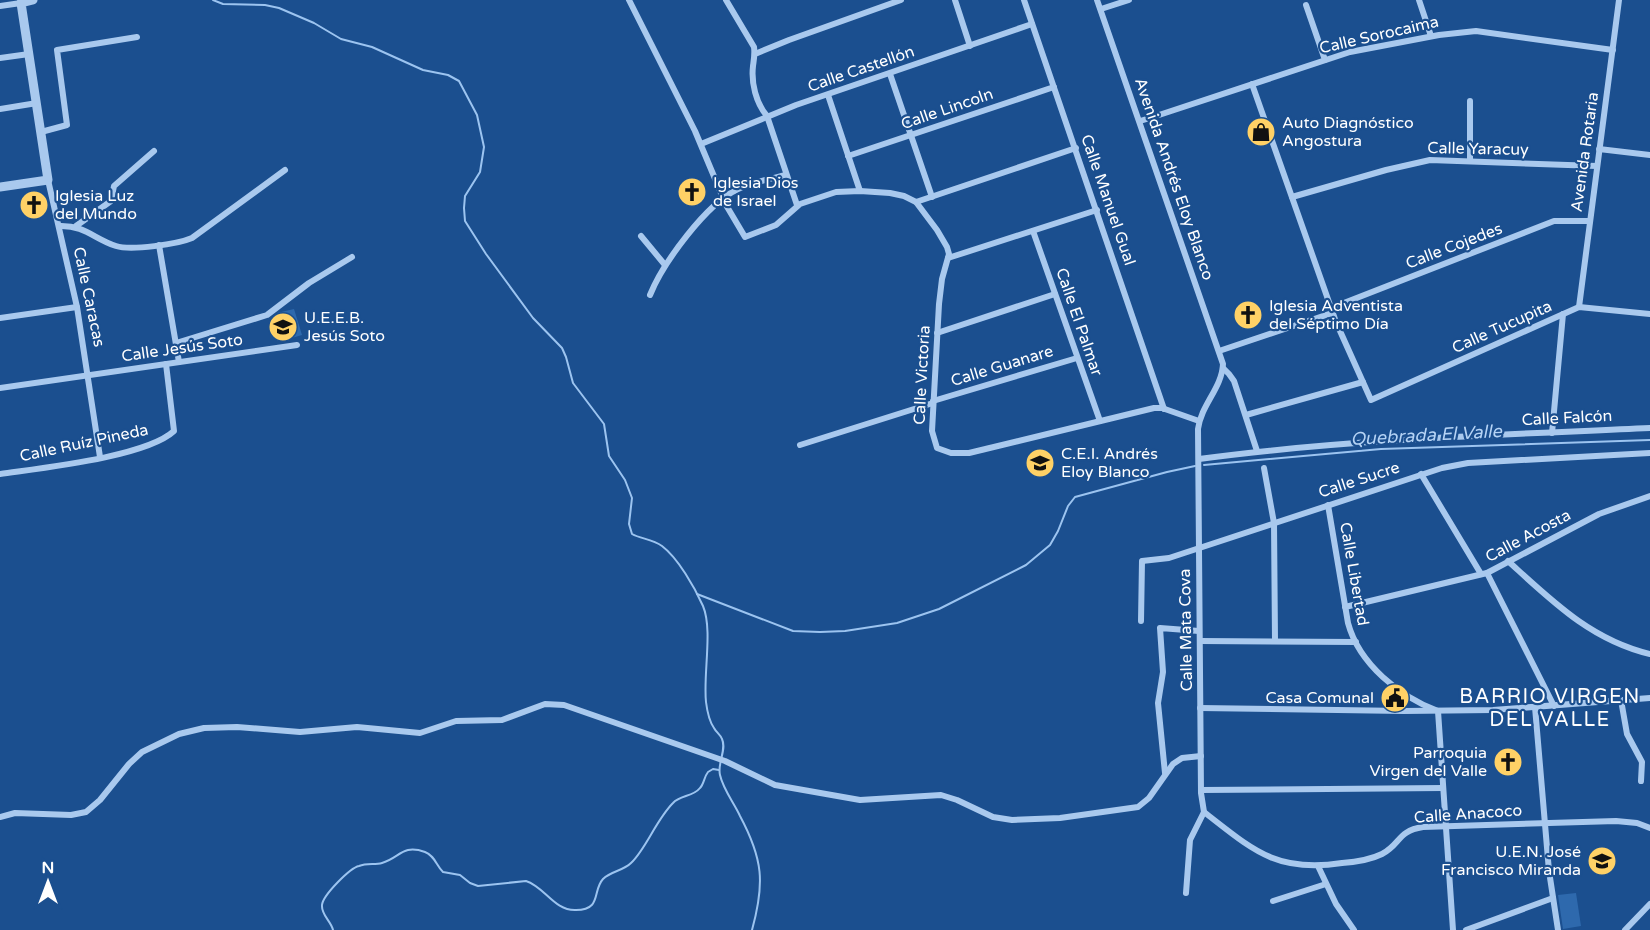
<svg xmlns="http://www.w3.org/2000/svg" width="1650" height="930" font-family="'Varela Round',sans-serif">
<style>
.green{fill:#2e69ad}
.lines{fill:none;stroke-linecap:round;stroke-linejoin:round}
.stream{stroke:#9cc4f0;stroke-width:2}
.minor{stroke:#a9c9ee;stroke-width:6}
.tertiary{stroke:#a9c9ee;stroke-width:9}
.labels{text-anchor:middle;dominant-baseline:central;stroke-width:4.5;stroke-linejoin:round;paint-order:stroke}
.street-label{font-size:16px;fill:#fff;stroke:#1b4f8f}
.poi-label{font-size:16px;fill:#fff;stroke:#1b4f8f;text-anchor:start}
.water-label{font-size:18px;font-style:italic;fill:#b5d3f5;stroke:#1b4f8f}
.quarter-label{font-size:20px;letter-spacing:1.5px;fill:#fff;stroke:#1b4f8f}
</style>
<rect width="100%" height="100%" fill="#1b4f8f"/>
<!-- green -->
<g class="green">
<polygon points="294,309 302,335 285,340 277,313"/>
<polygon points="1576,893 1581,926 1563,929 1558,895"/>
</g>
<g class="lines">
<!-- stream -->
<g class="stream">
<path d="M213 0 223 4 265 5 279 8 314 23 341 39 372 47 423 70 448 75 459 81 477 115 484 147 480 172 465 196 464 208 465 221 486 254 533 318 562 348 566 357 573 383 604 424 609 456 625 480 632 498 629 524 632 534C641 539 652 539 662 546 678 558 695 588 703 606 713 630 703 674 706 702 707 710 709 721 714 728 716 732 720 734 722 739 727 750 717 763 720 775 723 789 734 803 740 816 763 859 765 883 752 930"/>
<polyline points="1204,465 1381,449 1650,440"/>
<polyline points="697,594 793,631 820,632 845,631 897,623 939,609 1026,565 1050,545 1058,531 1068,506 1075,497 1167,472 1195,466"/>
<path d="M333 930C331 921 321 915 322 905 323 895 350 868 359 866 367 863 375 865 382 863 400 858 402 844 425 852 435 856 436 865 443 872L460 875 470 883 478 886 526 881C545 887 554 911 576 910 602 910 592 891 603 879 611 871 623 871 631 863 646 849 656 820 673 803 680 795 693 797 700 788 704 784 704 777 708 772L713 769 719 770"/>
</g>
<!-- minor -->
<g class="minor">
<polyline points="629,0 695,131 726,205 745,237 776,225 800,204 836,192 860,191 890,193 904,196 916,202 937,230 947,247 949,254 942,279 939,304 932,431 937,448 951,453 969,453 1154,408 1162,408 1199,421"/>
<path d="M726 0 754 47C755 54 754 59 753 66 751 83 756 103 767 116L797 205"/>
<polyline points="955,0 970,46"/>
<polyline points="1024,0 1164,409"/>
<path d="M1097 0 1223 364C1222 388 1201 405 1198 429L1201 793 1204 812 1190 840 1186 893"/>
<polyline points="1419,0 1431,36"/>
<polyline points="1306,5 1325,60"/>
<polyline points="0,6 21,3 21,1"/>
<polyline points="1101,9 1129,0"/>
<polyline points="755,54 789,40 901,0"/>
<polyline points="0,58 29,54"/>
<polyline points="890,74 932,197"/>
<polyline points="1252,84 1336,322 1371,400 1579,307 1650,314"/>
<polyline points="828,95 860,191"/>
<polyline points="1470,101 1470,161"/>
<polyline points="0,109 37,103"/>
<polyline points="1159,115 1350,52 1439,35 1476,31 1613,50"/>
<polyline points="1140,121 1150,118"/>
<polyline points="41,132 67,125 57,50 137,37"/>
<polyline points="701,144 796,105 1032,24"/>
<polyline points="1599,149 1650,155"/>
<polyline points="848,156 1054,87"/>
<polyline points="48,180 77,307 100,457"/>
<polyline points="1292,197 1386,170 1430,160 1597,166"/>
<polyline points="916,202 1076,148"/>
<path d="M59 226C85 225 94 239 116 246 131 251 178 244 192 238L285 170"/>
<polyline points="76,226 111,201 114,186 154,151"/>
<polyline points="1033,231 1100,421"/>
<polyline points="641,236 665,265"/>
<polyline points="159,245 179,362"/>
<polyline points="948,258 1097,210"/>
<path d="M650 295C663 263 706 204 738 189 752 182 771 179 786 175"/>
<polyline points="1579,307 1619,0"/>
<polyline points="1331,308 1554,221 1590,221"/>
<polyline points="0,318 77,307"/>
<polyline points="937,333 1055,294"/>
<polyline points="176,343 267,315 309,283 352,257"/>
<polyline points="1219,351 1332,313"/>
<polyline points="1223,368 1229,374 1234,381 1257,451"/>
<polyline points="0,388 297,345"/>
<polyline points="933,401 1077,358"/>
<polyline points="1246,415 1363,382"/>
<polyline points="1552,433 1563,314"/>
<polyline points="800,445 933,403"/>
<path d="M1199 459C1348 439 1499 435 1650 428"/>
<polyline points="1264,468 1274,523 1275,641"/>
<path d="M0 474C41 468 146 457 174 431L166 364"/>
<polyline points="1421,474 1481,574"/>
<path d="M1328 505 1348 623C1359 664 1400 697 1438 711L1453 930"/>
<path d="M1508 561C1552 601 1591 640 1650 654"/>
<polyline points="1487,573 1554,706"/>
<polyline points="1345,607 1487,573 1599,514 1650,496"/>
<polyline points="1141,621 1142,561 1169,558 1442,468 1468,463 1650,453"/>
<polyline points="1200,641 1356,642"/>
<polyline points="1621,700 1627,734 1642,762 1641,781"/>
<polyline points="1535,707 1549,871 1558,930"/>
<polyline points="1200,708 1404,711 1493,710 1650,698"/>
<polyline points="1165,773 1158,703 1163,672 1160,628 1199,631"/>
<polyline points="1201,790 1443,788"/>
<path d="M1204 812C1253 850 1276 873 1342 863 1355 862 1370 860 1382 854 1401 844 1397 831 1423 827L1616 821 1637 823 1650 828"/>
<polyline points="0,817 15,813 71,815 86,812 100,800 129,764 142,752 179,734 204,728 237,727 300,732 357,727 420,733 456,721 502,720 545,704 564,705 725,761 775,785 860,800 941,795 957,800 993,817 1012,820 1060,818 1138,807 1149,798 1173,764 1182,758 1201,756"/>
<polyline points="1318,866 1336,904 1354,930"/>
<polyline points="1273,901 1326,884"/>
<polyline points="1466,930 1553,898"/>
<polyline points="1625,930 1650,904"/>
</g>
<!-- tertiary -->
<polyline class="tertiary" points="0,187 48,180 21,3 33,0"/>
</g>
<!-- icons -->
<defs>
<g id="shop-disc" transform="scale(1.5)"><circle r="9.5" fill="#ffd166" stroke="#1b4f8f"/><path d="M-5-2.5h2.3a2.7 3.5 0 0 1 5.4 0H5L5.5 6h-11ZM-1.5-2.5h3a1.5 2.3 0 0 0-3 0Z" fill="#111"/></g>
<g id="church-disc" transform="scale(1.5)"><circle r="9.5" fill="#ffd166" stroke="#1b4f8f"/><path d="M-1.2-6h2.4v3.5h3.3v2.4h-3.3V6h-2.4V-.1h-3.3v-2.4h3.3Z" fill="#111"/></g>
<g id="school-disc" transform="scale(1.5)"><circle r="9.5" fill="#ffd166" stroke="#1b4f8f"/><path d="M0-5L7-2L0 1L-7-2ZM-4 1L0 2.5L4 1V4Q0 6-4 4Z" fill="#111"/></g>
<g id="civic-disc" transform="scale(1.5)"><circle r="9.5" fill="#ffd166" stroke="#1b4f8f"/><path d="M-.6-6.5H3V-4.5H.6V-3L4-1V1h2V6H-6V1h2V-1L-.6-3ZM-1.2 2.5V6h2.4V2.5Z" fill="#111"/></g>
</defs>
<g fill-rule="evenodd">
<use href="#shop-disc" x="1261" y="132"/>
<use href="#church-disc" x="692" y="192"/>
<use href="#church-disc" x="34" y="205"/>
<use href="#church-disc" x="1248" y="315"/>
<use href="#school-disc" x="283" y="327"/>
<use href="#school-disc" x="1040" y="463"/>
<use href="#civic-disc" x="1395" y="698"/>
<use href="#church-disc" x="1508" y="762"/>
<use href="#school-disc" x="1602" y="861"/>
</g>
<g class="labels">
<!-- street labels -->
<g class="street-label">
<text transform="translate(1379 35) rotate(-13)">Calle Sorocaima</text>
<text transform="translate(861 69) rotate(-19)">Calle Castellón</text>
<text transform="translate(947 109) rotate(-19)">Calle Lincoln</text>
<text transform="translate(1478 149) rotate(1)">Calle Yaracuy</text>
<text transform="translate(1585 152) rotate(-82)">Avenida Rotaria</text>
<text transform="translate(1174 179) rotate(71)">Avenida Andrés Eloy Blanco</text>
<text transform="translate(1108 200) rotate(71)">Calle Manuel Gual</text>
<text transform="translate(1454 246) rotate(-21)">Calle Cojedes</text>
<text transform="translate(89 297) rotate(78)">Calle Caracas</text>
<text transform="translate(1079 322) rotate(71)">Calle El Palmar</text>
<text transform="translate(1502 327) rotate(-24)">Calle Tucupita</text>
<text transform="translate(182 348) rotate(-8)">Calle Jesús Soto</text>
<text transform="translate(1002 366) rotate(-17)">Calle Guanare</text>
<text transform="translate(922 375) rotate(-87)">Calle Victoria</text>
<text transform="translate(1567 418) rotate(-3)">Calle Falcón</text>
<text transform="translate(84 443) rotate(-12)">Calle Ruíz Pineda</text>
<text transform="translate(1359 480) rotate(-18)">Calle Sucre</text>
<text transform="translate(1528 536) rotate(-28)">Calle Acosta</text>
<text transform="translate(1354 574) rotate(80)">Calle Libertad</text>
<text transform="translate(1186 630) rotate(-91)">Calle Mata Cova</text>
<text transform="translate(1468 814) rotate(-4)">Calle Anacoco</text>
</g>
<!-- poi labels -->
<g class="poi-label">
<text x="1282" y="123">Auto Diagnóstico<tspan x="1282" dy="18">Angostura</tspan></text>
<text x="713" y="183">Iglesia Dios<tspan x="713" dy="18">de Israel</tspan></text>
<text x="55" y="196">Iglesia Luz<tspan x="55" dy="18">del Mundo</tspan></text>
<text x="1269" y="306">Iglesia Adventista<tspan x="1269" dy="18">del Séptimo Día</tspan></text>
<text x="304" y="318">U.E.E.B.<tspan x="304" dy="18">Jesús Soto</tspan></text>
<text x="1061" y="454">C.E.I. Andrés<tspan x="1061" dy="18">Eloy Blanco</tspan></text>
<text x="1374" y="698" text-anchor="end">Casa Comunal</text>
<text x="1487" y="753" text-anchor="end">Parroquia<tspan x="1487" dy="18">Virgen del Valle</tspan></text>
<text x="1581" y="852" text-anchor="end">U.E.N. José<tspan x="1581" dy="18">Francisco Miranda</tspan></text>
</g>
<!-- water labels -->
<g class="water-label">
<text transform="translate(1426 435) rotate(-3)">Quebrada El Valle</text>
</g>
<!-- quarter labels -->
<g class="quarter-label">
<text x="1550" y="697">BARRIO VIRGEN<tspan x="1550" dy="23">DEL VALLE</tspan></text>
</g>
</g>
<!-- north arrow -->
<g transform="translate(48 882)" stroke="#1b4f8f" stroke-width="4.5" paint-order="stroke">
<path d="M0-4.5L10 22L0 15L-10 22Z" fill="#ffffff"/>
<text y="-9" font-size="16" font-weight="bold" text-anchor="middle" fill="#ffffff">N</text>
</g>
</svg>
